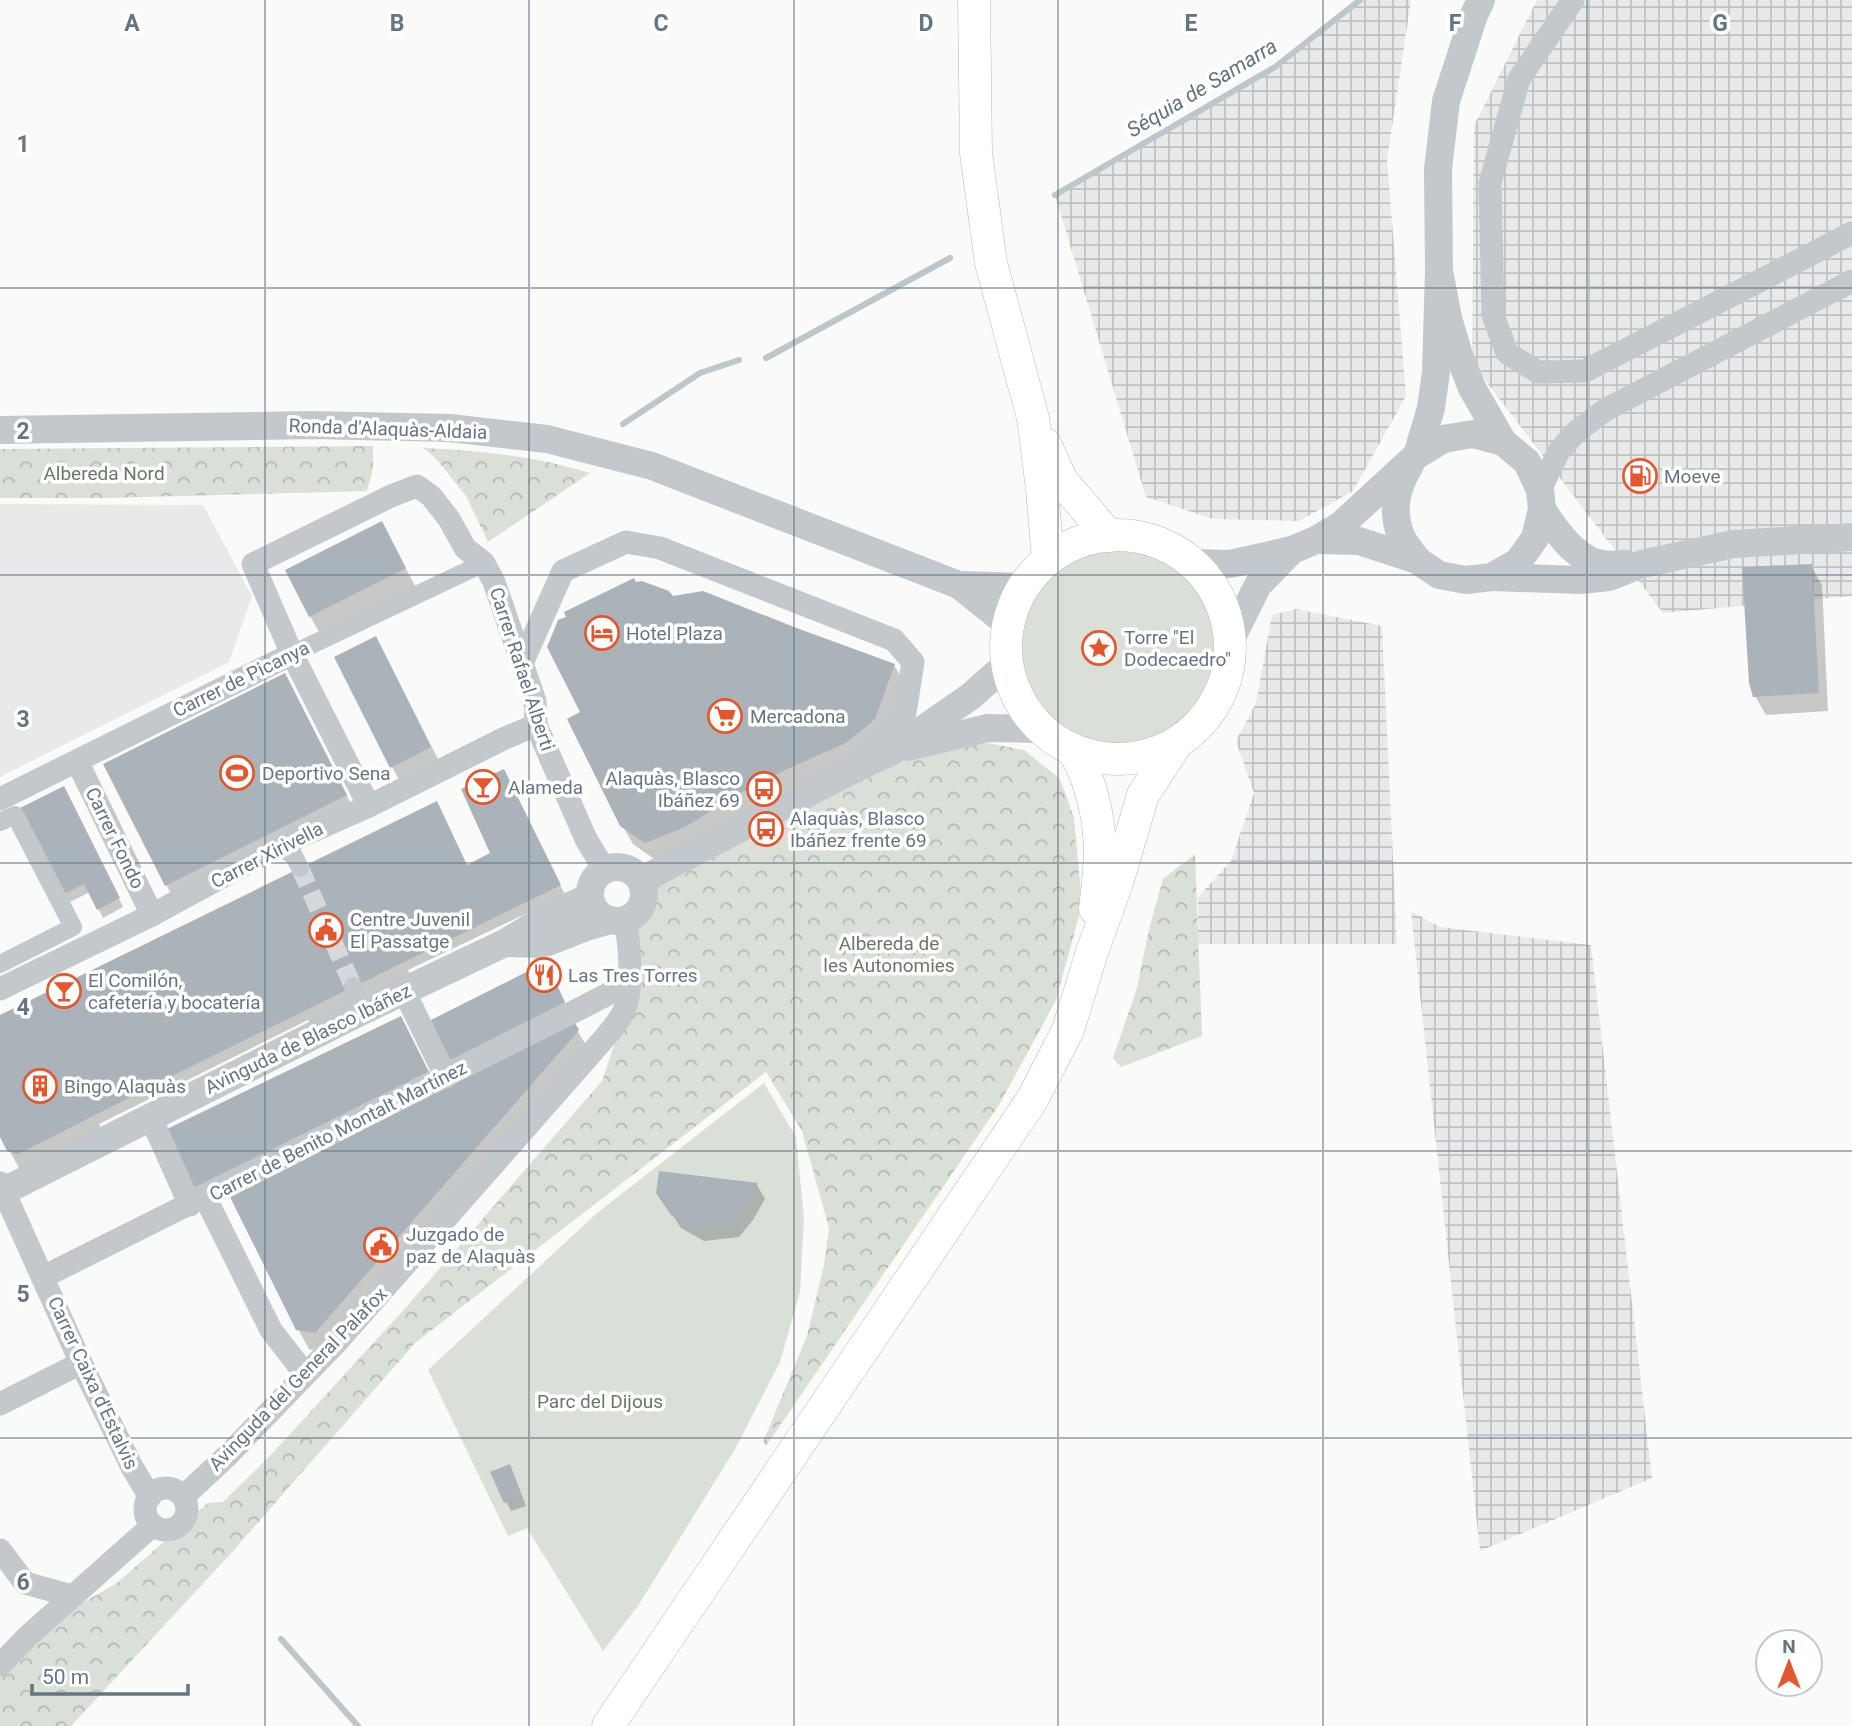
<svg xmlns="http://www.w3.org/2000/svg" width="1852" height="1726" font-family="Roboto,sans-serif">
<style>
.built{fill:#e8e9e9}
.industrial{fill:url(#industrial-grid)}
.forest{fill:url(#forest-crowns)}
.garden{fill:#dadfd7}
.shadow{fill:#0003}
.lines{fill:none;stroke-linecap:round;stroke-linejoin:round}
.stream{stroke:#bbc7cb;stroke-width:6}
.building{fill:#aab3b9}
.pedestrian-tunnel{stroke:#d5d9db;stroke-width:18;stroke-dasharray:18 9;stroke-linecap:butt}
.secondary-casing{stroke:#b3babf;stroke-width:33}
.pedestrian{stroke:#c3c8cc;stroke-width:18}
.minor{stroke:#c3c8cc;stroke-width:23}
.tertiary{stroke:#c3c8cc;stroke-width:28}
.secondary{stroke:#fff;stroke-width:32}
.grid{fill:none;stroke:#657683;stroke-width:2;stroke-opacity:0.55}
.labels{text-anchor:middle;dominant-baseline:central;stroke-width:7;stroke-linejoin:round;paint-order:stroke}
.street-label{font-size:19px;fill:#657683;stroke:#fff}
.park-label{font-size:19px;fill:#687a64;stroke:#fff}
.poi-label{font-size:19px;fill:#657683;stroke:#fff;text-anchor:start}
.water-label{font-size:21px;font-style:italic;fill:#60757c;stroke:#fff}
.grid-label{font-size:23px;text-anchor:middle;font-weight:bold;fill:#657683;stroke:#fff;stroke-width:7;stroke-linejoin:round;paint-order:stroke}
</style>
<defs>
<pattern id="industrial-grid" width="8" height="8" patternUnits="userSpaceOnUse" patternTransform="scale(1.75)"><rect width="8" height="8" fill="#e8e9e9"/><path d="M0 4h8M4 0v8" fill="none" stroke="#c0c1c2"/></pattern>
<pattern id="forest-crowns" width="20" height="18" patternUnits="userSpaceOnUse" patternTransform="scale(1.75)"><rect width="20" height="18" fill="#dadfd7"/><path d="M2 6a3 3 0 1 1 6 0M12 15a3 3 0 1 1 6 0" fill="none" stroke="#b4b9b4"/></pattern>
</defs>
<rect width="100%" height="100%" fill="#fafaf8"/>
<!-- built -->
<polygon class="built" points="0,504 203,505 252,596 229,662 0,777"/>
<!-- industrial -->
<g class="industrial">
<polygon points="1360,0 1411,0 1387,160 1406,396 1353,491 1299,521 1213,519 1146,497 1055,195 1275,67"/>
<polygon points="1537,0 1852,0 1852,596 1663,613 1472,363 1474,126"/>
<polygon points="1296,609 1382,626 1397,944 1198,944 1198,897 1231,861 1254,793 1236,741 1256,703 1272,615"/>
<polygon points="1411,911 1440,927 1591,945 1652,1478 1480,1551"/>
</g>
<!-- forest -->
<g class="forest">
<polygon points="373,446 373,469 367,491 106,498 0,498 0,449"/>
<path d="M424 448C483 451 534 456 590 473L488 542 466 496 438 461Z"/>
<path d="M977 741 1024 750 1060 779 1074 818 1082 905 1056 1000 999 1105 766 1446 763 1442 807 1336 824 1265 829 1228 802 1131 766 1072 415 1343 234 1550 71 1726H0V1665L56 1618 117 1583 208 1503 223 1502 269 1457 409 1304 602 1081 632 993 633 928C647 914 659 908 654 886L897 761Z"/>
<polygon points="1195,854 1202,1036 1121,1067 1113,1058 1137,988 1149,929 1163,879"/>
</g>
<!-- garden -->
<g class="garden">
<circle cx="1117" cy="648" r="98"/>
<polygon points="764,1083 796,1137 804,1218 800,1292 780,1362 735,1449 638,1606 603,1651 527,1528 508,1536 428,1370 597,1213"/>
</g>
<!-- shadow -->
<g class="shadow">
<polygon points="382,524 421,597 326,644 310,616"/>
<polygon points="1811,566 1822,585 1828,711 1766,715 1755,696"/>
<polygon points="635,584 672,598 894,665 905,684 885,738 657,861 633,844 622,825 582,713"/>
<polygon points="375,638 391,666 446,775 408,795 392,767 336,657"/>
<polygon points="290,684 351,804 171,894 105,765"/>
<polygon points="508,780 565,895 408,970 413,981 314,1030 308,1020 99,1124 104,1134 20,1170 0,1133 0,1017 467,867 492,854"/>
<polygon points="69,797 123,907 103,918 90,892 66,904 61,895"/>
<polygon points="553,979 572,1017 459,1073 451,1059"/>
<polygon points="401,1018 439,1093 574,1025 589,1050 326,1352 309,1349 298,1329 330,1148 328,1145 205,1206 194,1187"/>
<polygon points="757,1185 765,1199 753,1220 739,1237 704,1241 681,1228 667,1207"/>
<polygon points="492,1473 514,1475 526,1506 511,1511"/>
</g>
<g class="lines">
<!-- stream -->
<g class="stream">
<polyline points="1055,195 1275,67 1360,0"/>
<polyline points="766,358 950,258"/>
<polyline points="623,424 700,373 739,360"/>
<polyline points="281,1639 358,1726"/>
</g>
</g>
<!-- building -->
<g class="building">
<polygon points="382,521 406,568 309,617 285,570"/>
<polygon points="1812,564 1819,693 1753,697 1749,683 1742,567"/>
<polygon points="634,578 636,582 642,581 669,591 673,596 703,591 794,627 895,664 875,719 846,743 785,770 735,796 685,827 645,843 620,826 567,719 580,712 547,647 558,620 566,617 564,612"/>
<polygon points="376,636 431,747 390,768 334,657"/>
<polygon points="285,673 347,795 165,886 103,764"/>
<polygon points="504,769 561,885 194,1065 18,1154 7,1151 0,1137 0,1015 437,801 467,865 490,853 461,789"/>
<polygon points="64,786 120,898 97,910 84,884 60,896 16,810"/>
<polygon points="546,962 565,1002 450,1060 429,1021"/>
<polygon points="401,1016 429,1072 193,1188 165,1130"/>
<polygon points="575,1023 579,1030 315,1333 296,1330 230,1197"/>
<polygon points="659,1171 758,1183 746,1206 731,1224 694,1228 671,1215 656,1193"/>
<polygon points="510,1464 522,1496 504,1503 490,1472"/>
</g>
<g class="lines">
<!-- pedestrian-tunnel -->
<polyline class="pedestrian-tunnel" points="300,868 353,986"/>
<!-- secondary casing -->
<g class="secondary-casing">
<g id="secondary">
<polyline points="974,0 976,153 991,263 1033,418 1042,489 1048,559"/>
<polyline points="1045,444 1062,481 1109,536"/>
<circle cx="1118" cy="647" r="112"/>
<path d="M1074 751C1091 781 1099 815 1100 850 1100 869 1097 890 1095 909"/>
<polyline points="608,1726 1032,1100 1068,1030 1092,952 1117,883 1143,795 1177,743"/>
</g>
</g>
<!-- pedestrian -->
<g class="pedestrian">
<polyline points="292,654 484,563"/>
<polyline points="0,822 15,815 73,927 0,964"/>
<polyline points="279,846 294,856 300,868"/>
<polyline points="353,986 364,1010"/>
</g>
<!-- minor -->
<g class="minor">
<polyline points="1573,0 1519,79 1490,183 1493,315 1507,353 1538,372 1585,371 1852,233"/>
<polyline points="1540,490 1559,451 1576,432 1605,410 1852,281"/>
<polyline points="522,663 563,571 626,542 660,548 894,640 913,662 905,713 855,765"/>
<polyline points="77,761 152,915"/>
<polyline points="0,799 292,654"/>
<polyline points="369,806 292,654 253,564 391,496 417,486 431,496 449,519 465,548 484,563 494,582 535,701 536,725 586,839 604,869"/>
<polyline points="0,989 152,915 279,846 369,806 503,739 536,725"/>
<polyline points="404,991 446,1077"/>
<polyline points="151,1118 190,1205"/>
<polyline points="0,1183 81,1363 132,1467 150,1497"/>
<polyline points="205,1197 271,1330 305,1374"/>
<polyline points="43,1277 587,1005 612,992 628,978"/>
<polyline points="0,1404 81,1363"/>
<circle cx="166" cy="1509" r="21"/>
<path d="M183 1497 228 1455 337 1342 588 1057C598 1045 611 1032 620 1018 635 995 630 946 625 920"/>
<polyline points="0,1550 25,1583 72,1596"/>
<polyline points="0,1665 28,1636 153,1525"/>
</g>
<!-- tertiary -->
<g class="tertiary">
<polyline points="0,430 312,425 450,428 547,439 652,466 959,585 1008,624"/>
<polyline points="1417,455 1431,408 1436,372 1439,271 1438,169 1446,101 1474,15 1481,0"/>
<path d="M1410 465C1396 488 1391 510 1401 536 1404 544 1412 552 1417 560"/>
<path d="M1542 509C1555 530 1576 561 1603 564 1610 565 1618 564 1626 564"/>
<polyline points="1316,540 1359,541 1417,560 1439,575 1466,580 1492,577 1518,562 1535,538 1542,509 1540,490 1527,462 1503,442 1472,388 1459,355 1448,318 1439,271"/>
<polyline points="1192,563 1230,564 1292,550 1316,540 1341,525 1417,455 1443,439 1473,434 1503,442"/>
<polyline points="1492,577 1580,580 1609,577 1642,564 1733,544 1852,537"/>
<polyline points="959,585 1023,587"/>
<polyline points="1230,641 1258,585 1292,550"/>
<polyline points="908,747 987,728 1040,729"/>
<circle cx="617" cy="894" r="27"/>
<polyline points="641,881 677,861 848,772 892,751 971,696 1006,665"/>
<polyline points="505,943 538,944 548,942 586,927 610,920"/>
<polyline points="0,1193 364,1010 505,943 556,912 590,897"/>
</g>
<!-- secondary -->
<use href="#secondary" class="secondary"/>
</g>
<!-- grid -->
<path class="grid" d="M265 0V1726M529 0V1726M794 0V1726M1058 0V1726M1323 0V1726M1587 0V1726M0 288H1852M0 575H1852M0 863H1852M0 1151H1852M0 1438H1852"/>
<!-- icons -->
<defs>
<g id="fuel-ring" transform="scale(1.75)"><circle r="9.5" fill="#fff" stroke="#e4572e" stroke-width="1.5"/><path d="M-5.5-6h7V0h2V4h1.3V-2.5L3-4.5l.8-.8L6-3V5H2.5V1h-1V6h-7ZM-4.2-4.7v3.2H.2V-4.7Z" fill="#e4572e"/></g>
<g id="hotel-ring" transform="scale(1.75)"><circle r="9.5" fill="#fff" stroke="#e4572e" stroke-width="1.5"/><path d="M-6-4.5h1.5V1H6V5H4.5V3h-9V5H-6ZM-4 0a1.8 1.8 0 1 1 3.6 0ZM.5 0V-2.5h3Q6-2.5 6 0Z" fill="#e4572e"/></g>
<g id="sight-ring" transform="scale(1.75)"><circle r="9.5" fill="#fff" stroke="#e4572e" stroke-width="1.5"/><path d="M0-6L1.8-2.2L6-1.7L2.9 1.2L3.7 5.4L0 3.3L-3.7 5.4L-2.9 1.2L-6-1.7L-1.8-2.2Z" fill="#e4572e"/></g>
<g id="supermarket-ring" transform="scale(1.75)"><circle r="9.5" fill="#fff" stroke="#e4572e" stroke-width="1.5"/><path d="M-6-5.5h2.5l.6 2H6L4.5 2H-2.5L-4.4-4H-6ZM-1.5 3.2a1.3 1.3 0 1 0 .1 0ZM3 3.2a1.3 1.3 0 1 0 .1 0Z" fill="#e4572e"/></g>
<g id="stadium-ring" transform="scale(1.75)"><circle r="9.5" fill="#fff" stroke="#e4572e" stroke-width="1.5"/><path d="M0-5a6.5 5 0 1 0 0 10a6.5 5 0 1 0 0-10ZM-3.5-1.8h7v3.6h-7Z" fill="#e4572e"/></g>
<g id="bar-ring" transform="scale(1.75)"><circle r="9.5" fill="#fff" stroke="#e4572e" stroke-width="1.5"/><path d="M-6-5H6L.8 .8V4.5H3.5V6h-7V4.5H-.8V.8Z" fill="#e4572e"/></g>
<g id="bus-ring" transform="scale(1.75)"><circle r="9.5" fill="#fff" stroke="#e4572e" stroke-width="1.5"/><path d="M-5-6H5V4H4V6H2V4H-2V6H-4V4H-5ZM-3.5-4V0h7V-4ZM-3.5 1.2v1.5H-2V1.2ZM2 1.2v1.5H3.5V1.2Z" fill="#e4572e"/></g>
<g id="civic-ring" transform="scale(1.75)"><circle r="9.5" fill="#fff" stroke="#e4572e" stroke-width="1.5"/><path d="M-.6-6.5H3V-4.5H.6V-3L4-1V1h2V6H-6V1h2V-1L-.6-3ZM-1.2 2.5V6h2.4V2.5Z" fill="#e4572e"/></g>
<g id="restaurant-ring" transform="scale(1.75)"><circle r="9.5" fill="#fff" stroke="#e4572e" stroke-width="1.5"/><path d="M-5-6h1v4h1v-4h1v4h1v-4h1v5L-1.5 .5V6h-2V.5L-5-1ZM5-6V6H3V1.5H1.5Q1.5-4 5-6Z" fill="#e4572e"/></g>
<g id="building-ring" transform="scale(1.75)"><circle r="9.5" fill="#fff" stroke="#e4572e" stroke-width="1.5"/><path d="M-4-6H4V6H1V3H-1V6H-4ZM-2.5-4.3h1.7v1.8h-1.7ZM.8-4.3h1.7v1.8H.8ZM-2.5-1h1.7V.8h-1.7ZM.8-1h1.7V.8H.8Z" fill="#e4572e"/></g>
</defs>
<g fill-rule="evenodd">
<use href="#fuel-ring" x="1640" y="476"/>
<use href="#hotel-ring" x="602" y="633"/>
<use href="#sight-ring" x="1099" y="648"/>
<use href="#supermarket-ring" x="725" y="716"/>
<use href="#stadium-ring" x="237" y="773"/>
<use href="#bar-ring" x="483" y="787"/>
<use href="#bus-ring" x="764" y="789"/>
<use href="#bus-ring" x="766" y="829"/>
<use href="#civic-ring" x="326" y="930"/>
<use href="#restaurant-ring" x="544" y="975"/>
<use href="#bar-ring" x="64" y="991"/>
<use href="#building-ring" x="40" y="1086"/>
<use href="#civic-ring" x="381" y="1245"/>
</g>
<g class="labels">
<!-- street labels -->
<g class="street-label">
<text transform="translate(388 429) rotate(2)">Ronda d'Alaquàs-Aldaia</text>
<text transform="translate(522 669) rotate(72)">Carrer Rafael Alberti</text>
<text transform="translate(241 679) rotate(-26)">Carrer de Picanya</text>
<text transform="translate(115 838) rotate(64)">Carrer Fondo</text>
<text transform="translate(267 855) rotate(-27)">Carrer Xirivella</text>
<text transform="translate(308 1039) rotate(-26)">Avinguda de Blasco Ibáñez</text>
<text transform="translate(338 1131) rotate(-27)">Carrer de Benito Montalt Martínez</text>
<text transform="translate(298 1379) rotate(-46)">Avinguda del General Palafox</text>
<text transform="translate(93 1383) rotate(65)">Carrer Caixa d'Estalvis</text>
</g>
<!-- park labels -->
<g class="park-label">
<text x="104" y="473">Albereda Nord</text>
<text x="889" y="943">Albereda de<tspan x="889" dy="22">les Autonomies</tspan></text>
<text x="600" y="1401">Parc del Dijous</text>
</g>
<!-- poi labels -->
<g class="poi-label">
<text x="1664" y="476">Moeve</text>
<text x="626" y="633">Hotel Plaza</text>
<text x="1124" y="637">Torre "El<tspan x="1124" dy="22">Dodecaedro"</tspan></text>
<text x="750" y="716">Mercadona</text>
<text x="262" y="773">Deportivo Sena</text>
<text x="740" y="778" text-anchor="end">Alaquàs, Blasco<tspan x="740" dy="22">Ibáñez 69</tspan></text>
<text x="508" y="787">Alameda</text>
<text x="790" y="818">Alaquàs, Blasco<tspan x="790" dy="22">Ibáñez frente 69</tspan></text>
<text x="350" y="919">Centre Juvenil<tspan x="350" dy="22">El Passatge</tspan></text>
<text x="568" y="975">Las Tres Torres</text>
<text x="88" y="980">El Comilón,<tspan x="88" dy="22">cafetería y bocatería</tspan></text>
<text x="64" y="1086">Bingo Alaquàs</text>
<text x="406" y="1234">Juzgado de<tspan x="406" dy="22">paz de Alaquàs</tspan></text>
</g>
<!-- water labels -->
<g class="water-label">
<text transform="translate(1202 88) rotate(-31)">Séquia de Samarra</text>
</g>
</g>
<g class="grid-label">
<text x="132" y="31">A</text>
<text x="397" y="31">B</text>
<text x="661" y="31">C</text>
<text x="926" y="31">D</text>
<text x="1191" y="31">E</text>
<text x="1455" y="31">F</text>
<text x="1720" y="31">G</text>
<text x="23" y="152">1</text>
<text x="23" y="439">2</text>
<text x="23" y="727">3</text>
<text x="23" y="1015">4</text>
<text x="23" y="1302">5</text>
<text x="23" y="1590">6</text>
</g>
<!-- north arrow -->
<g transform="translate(1789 1663)"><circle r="33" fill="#ffffff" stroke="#c1c8cd" stroke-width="2"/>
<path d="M0-5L12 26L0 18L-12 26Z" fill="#e4572e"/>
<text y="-10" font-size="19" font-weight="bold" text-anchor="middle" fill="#657683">N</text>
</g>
<!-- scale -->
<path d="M32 1684v10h156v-10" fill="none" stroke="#657683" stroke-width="3.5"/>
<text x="42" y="1684" font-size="21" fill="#657683" stroke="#ffffff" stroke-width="5" paint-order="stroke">50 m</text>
</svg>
